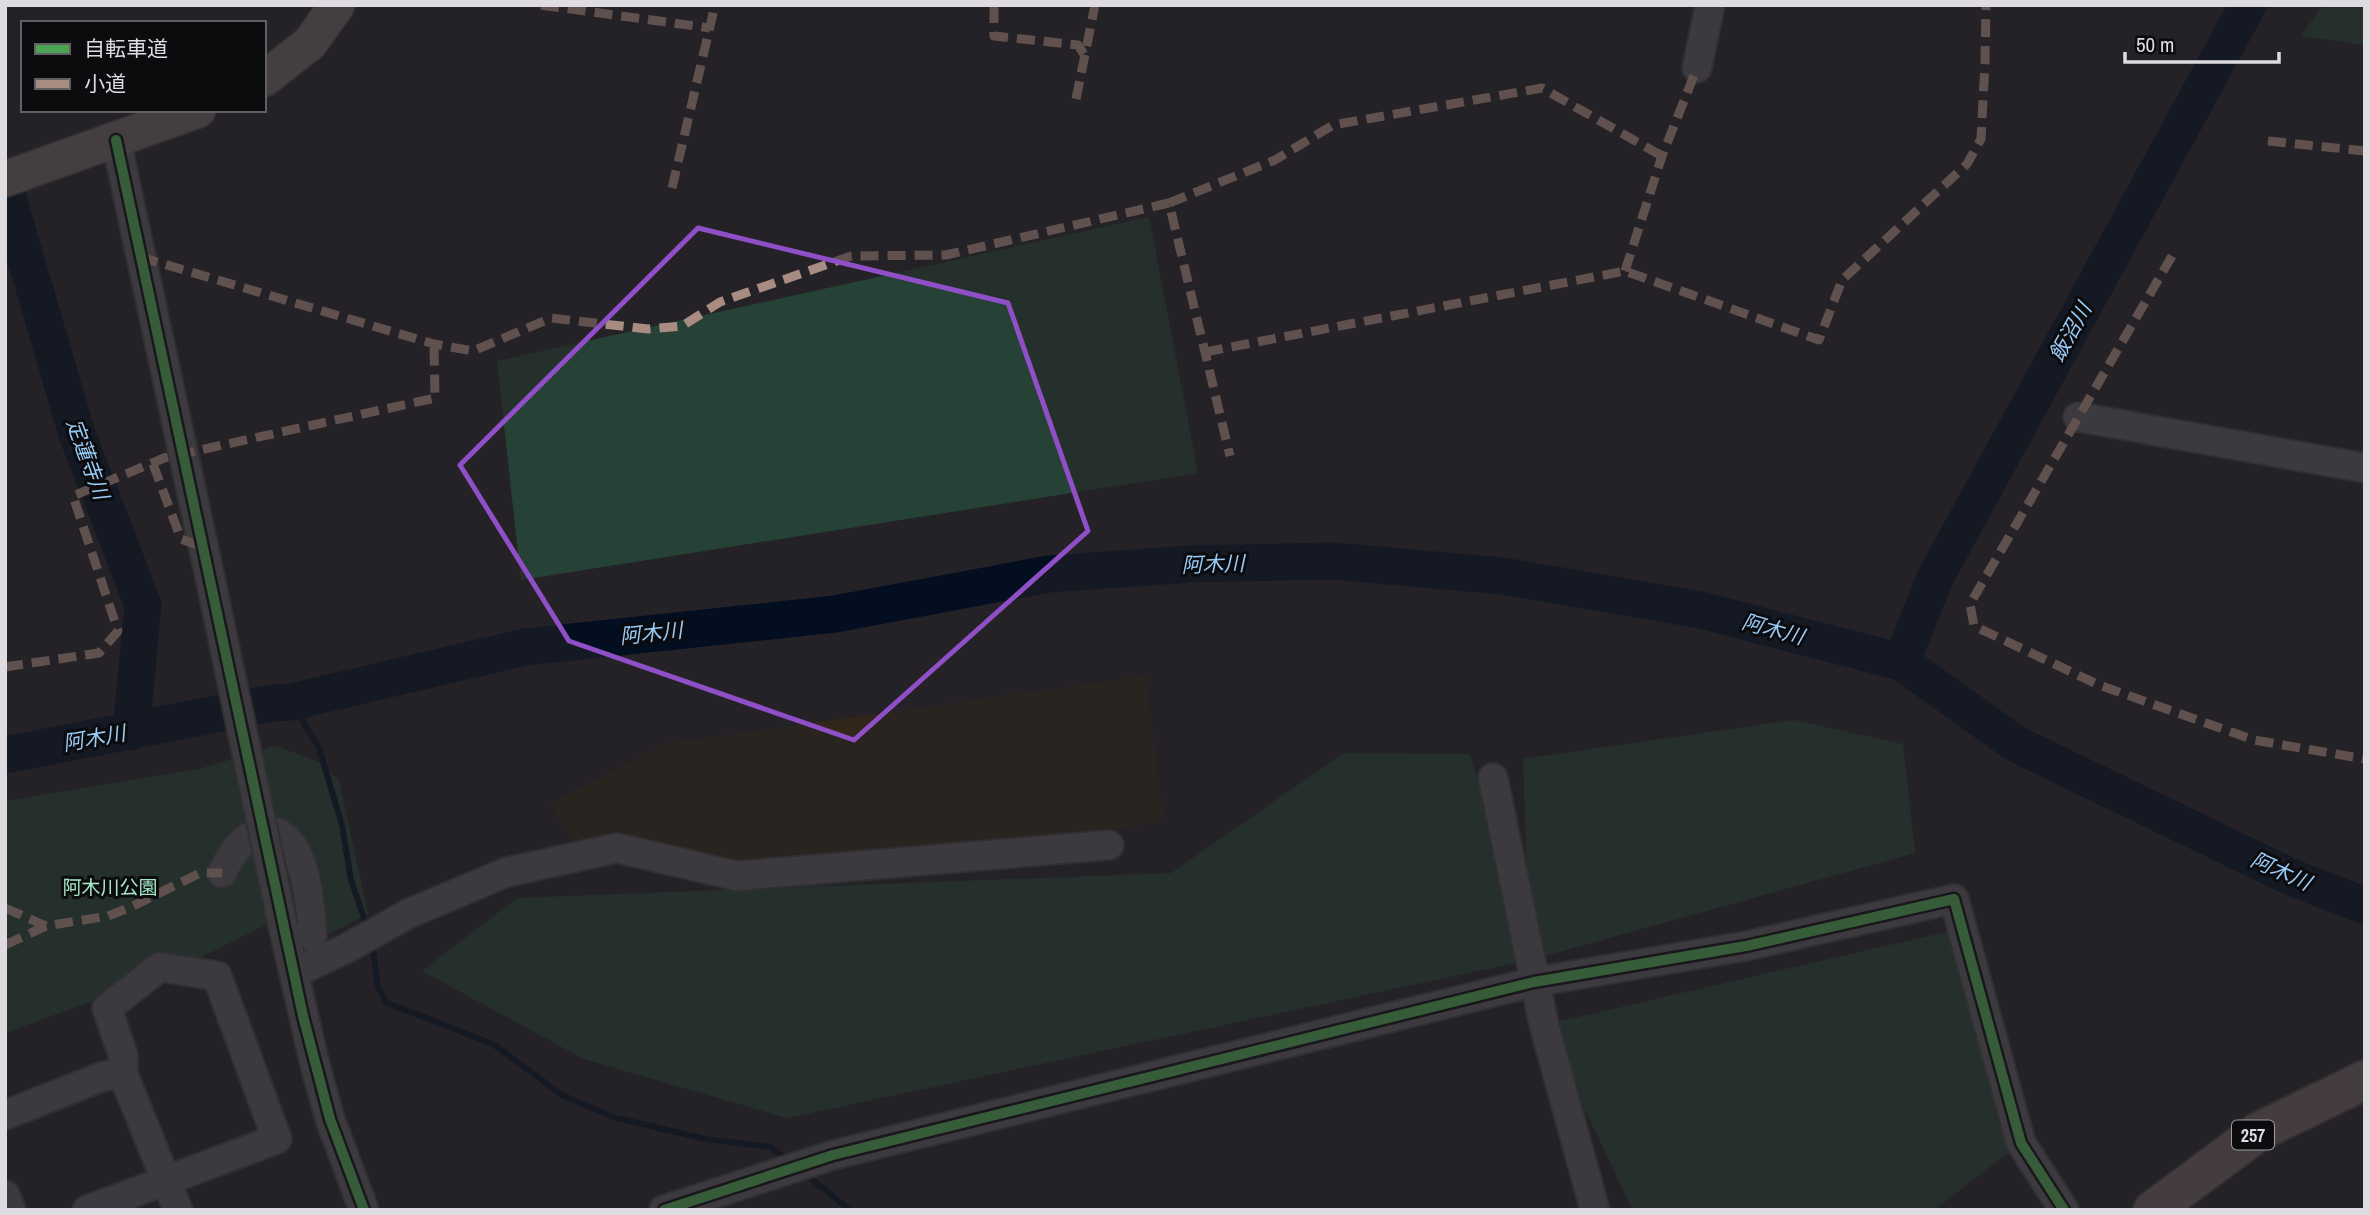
<svg xmlns="http://www.w3.org/2000/svg" width="2370" height="1215" font-family="'Archivo Narrow','Noto Sans JP',sans-serif">
<style>
.industrial{fill:#32261b}
.green{fill:#264135}
.lines{fill:none;stroke-linecap:round;stroke-linejoin:round}
.stream{stroke:#030e21;stroke-width:6}
.river{stroke:#030e21;stroke-width:37}
.minor-casing{stroke:#3f3e41;stroke-width:32}
.major-casing{stroke:#3f3e41;stroke-width:38}
.highway-casing{stroke:#3f3e41;stroke-width:42}
.minor{stroke:#59585b;stroke-width:28}
.major{stroke:#6b5f62;stroke-width:35}
.highway{stroke:#6a5b5c;stroke-width:38}
.minor-bridge-casing{stroke:#3f3e41;stroke-width:32;stroke-linecap:butt}
.minor-bridge{stroke:#59585b;stroke-width:28}
.quiet{stroke:#a88b81;stroke-width:9;stroke-dasharray:18 9;stroke-linecap:butt}
.cycleway-casing{stroke:#0c0b0e;stroke-width:15}
.cycleway{stroke:#4ca352;stroke-width:10}
.marked{fill:none;stroke:#8f4fc6;stroke-width:5;stroke-linejoin:round}
.labels{text-anchor:middle;dominant-baseline:central;stroke-width:6;stroke-linejoin:round;paint-order:stroke}
.shield{fill:#0c0b0e;stroke:#9f9da1;stroke-width:2}
.shield-label{font-size:18px;font-weight:bold;fill:#dedce0}
.park-label{font-size:19px;fill:#a5e8c7;stroke:#0c0b0e}
.water-label{font-size:21px;font-style:italic;fill:#99cbf7;stroke:#0c0b0e}
</style>
<rect width="100%" height="100%" fill="#242226"/>
<!-- industrial -->
<polygon class="industrial" points="1145,676 1164,821 894,863 737,876 572,839 550,804 664,744"/>
<!-- green -->
<g class="green">
<polygon points="2323,5 2365,5 2365,45 2301,36"/>
<polygon points="1149,217 1198,473 521,580 497,361"/>
<polygon points="1793,720 1903,744 1915,853 1530,960 787,1118 584,1059 422,971 517,898 1171,873 1344,753 1470,754 1530,956 1523,759"/>
<polygon points="276,746 321,763 339,781 368,914 308,945 302,907 169,973 5,1033 5,801 199,769"/>
<polygon points="1950,931 2021,1143 1934,1210 1633,1210 1544,1025"/>
</g>
<g class="lines">
<!-- stream -->
<g class="stream">
<polyline points="291,702 319,748 342,825 351,880 367,927"/>
<polyline points="372,944 378,987 387,1003 493,1044 562,1095 613,1117 705,1139 771,1147 788,1161"/>
<polyline points="805,1174 850,1210"/>
</g>
<!-- river -->
<g class="river">
<polyline points="5,188 77,434 143,605 131,732"/>
<polyline points="1901,662 1935,578 2248,5"/>
<polyline points="5,755 273,703 291,702 525,647 835,614 1049,574 1191,564 1332,561 1503,576 1701,610 1901,662 2016,744 2293,878 2365,906"/>
</g>
<!-- minor casing -->
<g class="minor-casing">
<g id="minor">
<polyline points="1697,68 1710,5"/>
<polyline points="116,140 212,587"/>
<polyline points="2078,417 2365,468"/>
<polyline points="1493,778 1544,1025 1595,1210"/>
<path d="M222 873C231 855 241 836 262 832 306 823 311 908 312 937"/>
<polyline points="283,926 315,1065 330,1119 364,1210"/>
<polyline points="294,973 345,949 408,914 507,872 617,848 737,876 1109,845"/>
<polyline points="5,1115 104,1076 123,1074 178,1210"/>
<polyline points="5,1195 11,1210"/>
<polyline points="87,1210 277,1139 217,976 160,967 107,1008 123,1055 123,1074"/>
<polyline points="664,1210 833,1155 1534,982 1746,946 1954,899 2021,1143 2064,1210"/>
</g>
</g>
<!-- major casing -->
<g class="major-casing">
<g id="major">
<polyline points="264,79 310,43 337,5"/>
<polyline points="5,179 198,110"/>
</g>
</g>
<!-- highway casing -->
<g class="highway-casing">
<polyline id="highway" points="2153,1210 2258,1132 2365,1080"/>
</g>
<!-- minor -->
<use href="#minor" class="minor"/>
<!-- major -->
<use href="#major" class="major"/>
<!-- highway -->
<use href="#highway" class="highway"/>
<!-- minor-bridge casing -->
<g class="minor-bridge-casing">
<polyline id="minor-bridge" points="212,587 283,926"/>
</g>
<!-- minor-bridge -->
<use href="#minor-bridge" class="minor-bridge"/>
<!-- quiet -->
<g class="quiet">
<polyline points="541,5 710,28"/>
<polyline points="994,5 994,36 1078,45 1085,56"/>
<polyline points="1076,99 1095,5"/>
<polyline points="2268,141 2365,151"/>
<polyline points="672,188 715,5"/>
<polyline points="1169,203 1275,160 1333,125 1542,88 1662,156"/>
<polyline points="2172,256 1970,604 1974,626 2099,685 2254,740 2365,759"/>
<polyline points="140,257 434,344 473,351 551,318 648,329 682,326 720,302 851,256 946,255 1169,203 1230,456"/>
<polyline points="1625,271 1662,156 1697,68"/>
<polyline points="1205,352 1625,271 1819,340 1842,280 1967,164 1981,139 1985,63 1986,5"/>
<polyline points="153,464 181,539 203,547"/>
<polyline points="5,667 99,653 118,631 73,496 164,458 435,398 434,344"/>
<polyline points="5,908 46,926 108,916 131,907 200,873 222,873"/>
<polyline points="5,945 46,926"/>
</g>
<!-- cycleway casing -->
<g class="cycleway-casing">
<g id="cycleway">
<polyline points="116,140 303,1016 330,1119 364,1210"/>
<polyline points="664,1210 833,1155 1534,982 1746,946 1954,899 2021,1143 2064,1210"/>
</g>
</g>
<!-- cycleway -->
<use href="#cycleway" class="cycleway"/>
</g>
<!-- marked area -->
<path d="M0 0H2370V1215H0ZM698 228 1008 303 1088 531 854 740 569 641 460 465Z" fill="#242226" fill-opacity=".55" fill-rule="evenodd"/>
<path class="marked" d="M698 228 1008 303 1088 531 854 740 569 641 460 465Z"/>
<g class="labels">
<!-- shield labels -->
<rect class="shield" x="2232" y="1120.5" width="42" height="29" rx="5"/>
<g class="shield-label">
<text x="2253" y="1135">257</text>
</g>
<!-- park labels -->
<g class="park-label">
<text x="110" y="887">阿木川公園</text>
</g>
<!-- water labels -->
<g class="water-label">
<text transform="translate(2070 332) rotate(-61)">飯沼川</text>
<text transform="translate(88 459) rotate(70)">定蓮寺川</text>
<text transform="translate(1213 564) rotate(-2)">阿木川</text>
<text transform="translate(1773 629) rotate(15)">阿木川</text>
<text transform="translate(651 633) rotate(-6)">阿木川</text>
<text transform="translate(94 738) rotate(-10)">阿木川</text>
<text transform="translate(2281 871) rotate(24)">阿木川</text>
</g>
</g>
<!-- border -->
<rect width="2370" height="1215" fill="none" stroke="#dedce0" stroke-width="14"/>
<!-- legend -->
<rect x="21" y="21" width="245" height="91" fill="#0c0b0e" stroke="#605f62" stroke-width="2"/>
<rect x="35" y="44" width="35" height="10" fill="#4ca352" stroke="#605f62" stroke-width="2"/>
<text x="84" y="56" font-size="21" fill="#dedce0">自転車道</text>
<rect x="35" y="79" width="35" height="10" fill="#a88b81" stroke="#605f62" stroke-width="2"/>
<text x="84" y="91" font-size="21" fill="#dedce0">小道</text>
<!-- scale -->
<path d="M2125 52v10h154v-10" fill="none" stroke="#dedce0" stroke-width="3.5"/>
<text x="2136" y="52" font-size="21" fill="#dedce0" stroke="#0c0b0e" stroke-width="5" paint-order="stroke">50 m</text>
</svg>
